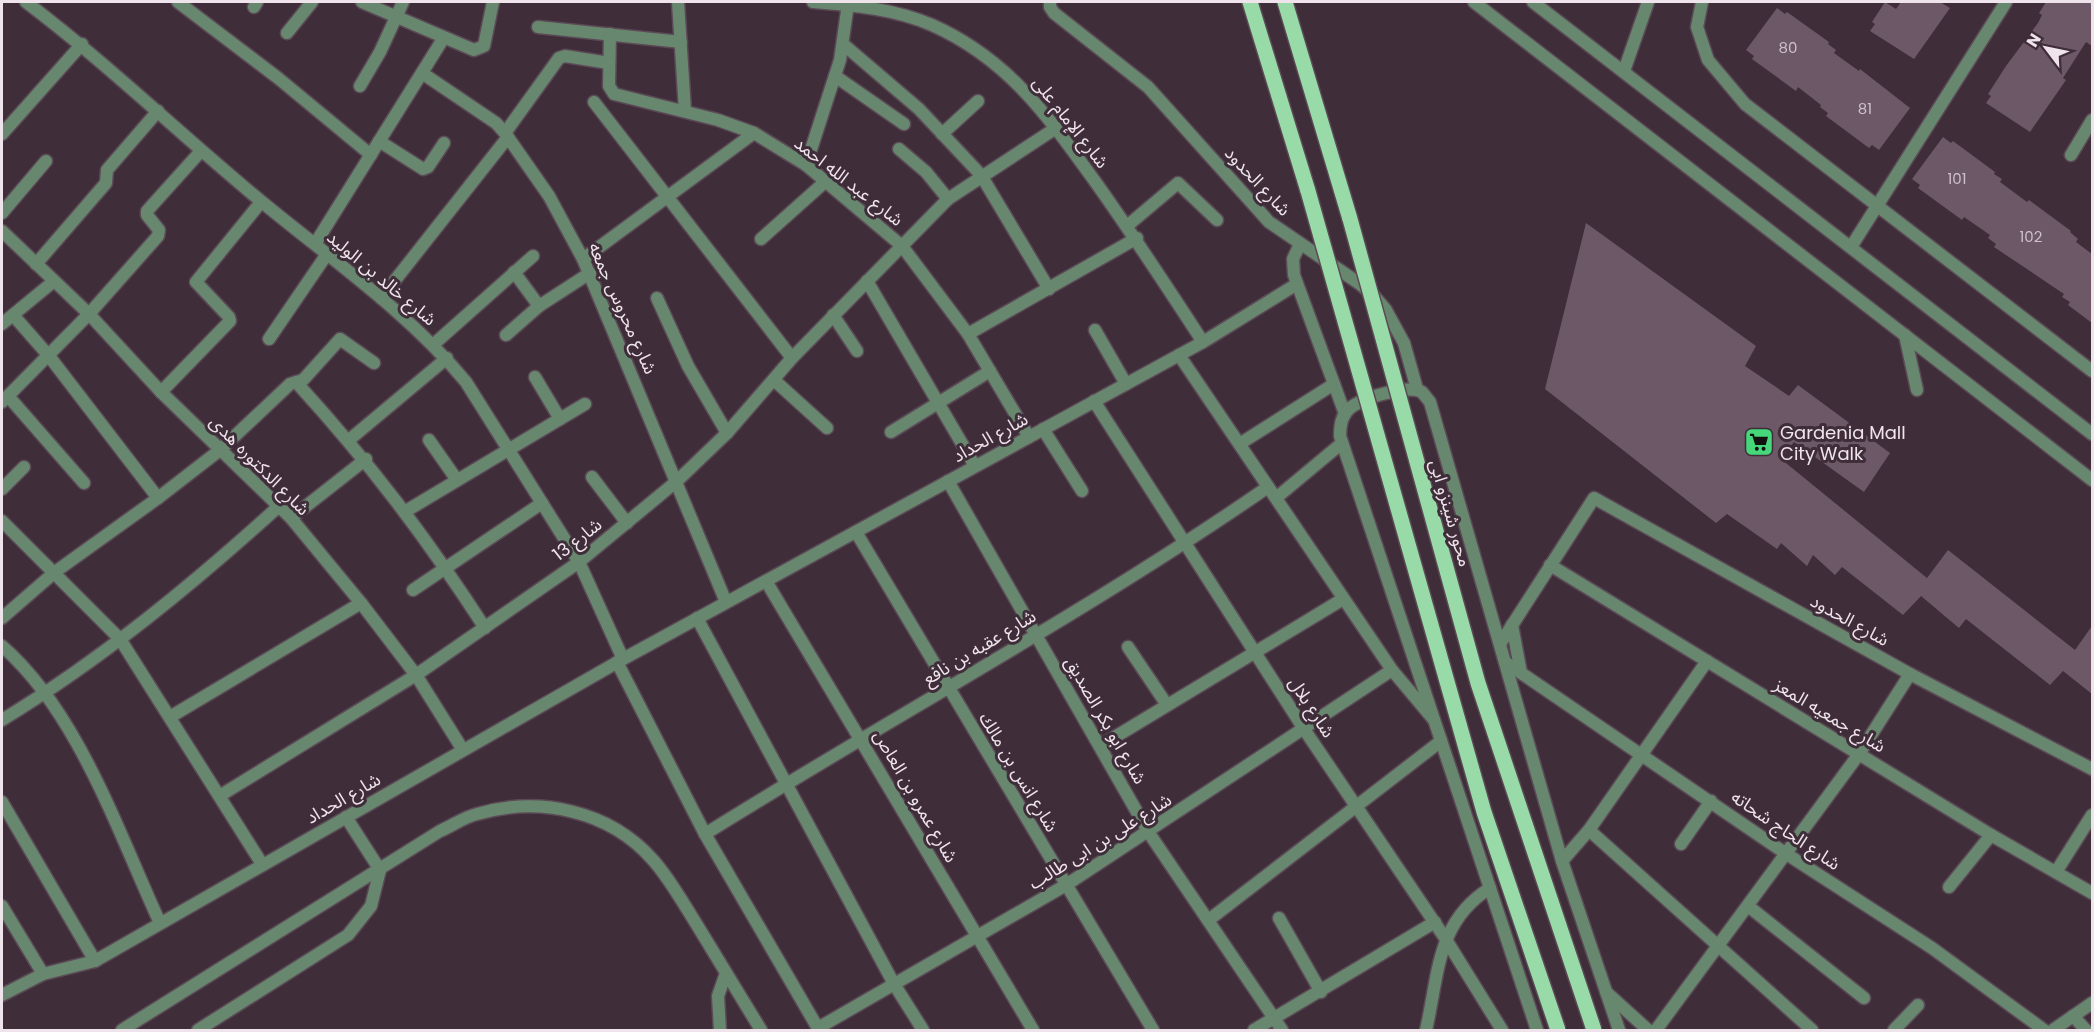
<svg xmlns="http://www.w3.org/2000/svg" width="2094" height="1032" font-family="Poppins,'Noto Sans Arabic',sans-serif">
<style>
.building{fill:#6d5867}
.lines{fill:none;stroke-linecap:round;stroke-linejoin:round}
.minor-casing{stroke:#5b4a56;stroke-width:15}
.tertiary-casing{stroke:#5b4a56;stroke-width:15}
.primary-casing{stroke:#5b4a56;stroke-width:18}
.minor{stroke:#68876f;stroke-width:12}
.tertiary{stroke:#68876f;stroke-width:12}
.primary{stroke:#98dba9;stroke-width:15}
.primary-bridge-casing{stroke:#5b4a56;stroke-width:18;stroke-linecap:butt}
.primary-bridge{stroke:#98dba9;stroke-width:15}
.labels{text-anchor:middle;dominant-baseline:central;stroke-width:6;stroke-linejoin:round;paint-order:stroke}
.number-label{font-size:15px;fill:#cfc1cb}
.street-label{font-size:18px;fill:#f0e4ec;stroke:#3f2d3a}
.poi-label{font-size:18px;fill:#f0e4ec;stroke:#3f2d3a;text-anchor:start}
</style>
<rect width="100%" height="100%" fill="#3f2d3a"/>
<!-- building -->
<g class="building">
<polygon points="1885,2 1896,9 1901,2 1940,2 1950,8 1914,59 1870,31 1875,24 1872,22"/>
<polygon points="2046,2 2092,2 2092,46 2086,42 2063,78 2066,80 2030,132 1986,103 1991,96 1988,94 2006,66 2038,23 2042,15 2039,13"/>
<polygon points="1777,8 1785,14 1787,12 1829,42 1828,44 1836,50 1834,53 1859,71 1860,69 1910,108 1879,150 1872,145 1869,148 1826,116 1828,113 1820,107 1821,105 1798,87 1796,91 1752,59 1754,56 1746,50"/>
<polygon points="1943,137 1951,143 1953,141 1995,172 1994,174 2002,179 2000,182 2027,202 2029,200 2071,231 2070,232 2078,239 2076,242 2092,254 2092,323 2068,305 2070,302 2062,297 2064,294 1994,247 1996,244 1988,238 1990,235 1964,217 1962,220 1918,188 1920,185 1912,179"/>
<polygon points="1586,223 1756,346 1745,366 1789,396 1798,385 1890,453 1864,492 1794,442 1781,459 1927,578 1948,550 2075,650 2092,626 2092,694 2063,671 2050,685 1966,619 1959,628 1921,596 1903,615 1842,567 1835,575 1813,555 1807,566 1781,543 1777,549 1727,514 1716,523 1545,389"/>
</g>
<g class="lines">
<!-- minor casing -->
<g class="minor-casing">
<g id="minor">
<path d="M26 2C108 64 182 136 262 202 331 259 408 312 466 382L579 562 623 659"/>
<polyline points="178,2 278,78 371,155"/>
<polyline points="362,2 474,50 484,46 485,41 493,2"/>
<polyline points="678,2 685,111"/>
<path d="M813 2C853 5 895 9 932 25 1008 59 1047 115 1094 180 1132 233 1167 287 1203 342"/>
<polyline points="1050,2 1050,7 1054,13 1148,87 1269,222 1360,284 1374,296 1386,310 1404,343 1417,389"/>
<polyline points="1702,2 1697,27 1708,60 1745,104 2092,371"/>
<polyline points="254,7 257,2"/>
<polyline points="538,27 681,42"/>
<polyline points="287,33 312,2"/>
<polyline points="610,34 609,86 614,94 718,120 754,133 806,165 902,246 968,334 1029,437"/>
<polyline points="843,44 919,109 981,175 1049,289"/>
<polyline points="1624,71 1648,2"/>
<polyline points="422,73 496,123 505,133 549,196 583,259 726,602"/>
<polyline points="835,76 904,124"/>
<polyline points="360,86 380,52 403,2"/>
<polyline points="594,102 792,358"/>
<polyline points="505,133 559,58 565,56 609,63"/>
<polyline points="2,134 82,44"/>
<polyline points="942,134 978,101"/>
<polyline points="379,141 423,169 428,167 444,143"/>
<polyline points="899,149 926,172 948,199"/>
<polyline points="2071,155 2092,120"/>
<polyline points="806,165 840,60 848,4"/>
<polyline points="2,213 46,161"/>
<polyline points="1127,226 1178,183 1217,220"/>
<polyline points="2,231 89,314 161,392 291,518 361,603 416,675 463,750"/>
<polyline points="761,239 826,181"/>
<polyline points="315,244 443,39"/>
<polyline points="1300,244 1293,259 1294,275 1345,414"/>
<polyline points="1851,247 2006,2"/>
<polyline points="583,259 754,133"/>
<polyline points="36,264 106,183 107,170 158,111"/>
<polyline points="514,272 539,306"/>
<polyline points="867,281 975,466"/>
<polyline points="381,298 508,137"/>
<polyline points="657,298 688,366 727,433"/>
<polyline points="13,315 49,356 158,498"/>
<polyline points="833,315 857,351"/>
<polyline points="2,324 54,281"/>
<polyline points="1095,330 1126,384"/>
<polyline points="968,334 1137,238"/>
<polyline points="506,335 539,306 590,273"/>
<polyline points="269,339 327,254"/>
<polyline points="434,344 533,256"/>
<polyline points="1179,355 1392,670 1434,720"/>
<polyline points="535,377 560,419"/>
<polyline points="774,380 827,428"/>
<path d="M296 382C369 462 426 537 485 628"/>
<polyline points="161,392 230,321 229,317 196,282 261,202"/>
<polyline points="8,396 84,483"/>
<polyline points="1094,401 1304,729 1445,938 1502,1030"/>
<polyline points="2,402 89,314 158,236 159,230 147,215 147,211 201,151"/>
<polyline points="1043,429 1082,491"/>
<polyline points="891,432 990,371"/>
<polyline points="349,440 447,358"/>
<polyline points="429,440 457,480"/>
<polyline points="1241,443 1334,384"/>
<polyline points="592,477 627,523"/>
<polyline points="948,481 1149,833 1282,1030"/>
<polyline points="2,489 24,467"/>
<polyline points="1276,498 1342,443"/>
<polyline points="406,511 585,404"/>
<polyline points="291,518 366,459"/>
<polyline points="2,521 120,639 262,864"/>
<polyline points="856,532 1153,1030"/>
<polyline points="1550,565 1991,835 2092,893"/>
<polyline points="766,581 1033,1030"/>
<polyline points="413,590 542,503"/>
<polyline points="2,618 55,572 158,498 220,450 290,384 303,380 340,339 374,363"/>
<polyline points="697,618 894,984 923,1030"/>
<polyline points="1512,625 1521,673"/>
<polyline points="1500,644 1594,498 1910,674 2092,769"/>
<path d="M2 646C78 712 118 832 160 923"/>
<polyline points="1128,647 1167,705"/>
<polyline points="617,662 705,834 819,1030"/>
<polyline points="1505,662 1785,853 1932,948 2044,1030"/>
<polyline points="170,717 361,603"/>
<path d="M2 720C102 659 192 585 278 507"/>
<polyline points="1100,746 1343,599"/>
<polyline points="221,795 416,675 579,562 677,481 727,433 792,358 948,199 1056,128"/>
<polyline points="2,802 95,961"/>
<polyline points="346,817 380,870"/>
<polyline points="1589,830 1812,1030"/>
<path d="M705 834C892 717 1087 612 1268 487"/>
<polyline points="1681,844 1711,801"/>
<polyline points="1562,861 1589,830 1707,661"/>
<polyline points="2056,872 2092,815"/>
<polyline points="1949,887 1991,835"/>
<polyline points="2,906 43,974"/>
<polyline points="1748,906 1864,998"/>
<polyline points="1279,918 1321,992"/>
<polyline points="1210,919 1441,741"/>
<polyline points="1606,992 1648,1030"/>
<polyline points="2,995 43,974 95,961 623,659 1203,342 1297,284"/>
<polyline points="2073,1016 2086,1030"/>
<polyline points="818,1028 1066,885 1392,670"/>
<polyline points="1254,1030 1435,922"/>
<path d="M1426 1030C1439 974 1436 922 1490 888"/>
<polyline points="1656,1030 1859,754 1910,674"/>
<polyline points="1894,1030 1918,1005"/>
<polyline points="2053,1030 2092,1003"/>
</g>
</g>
<!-- tertiary casing -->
<g class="tertiary-casing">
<g id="tertiary">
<polyline points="1474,2 2092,480"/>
<polyline points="1533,2 2092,434"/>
<polyline points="1905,335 1917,390"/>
<path d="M122 1030 440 831C452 826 464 817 477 814 539 796 609 810 653 860 670 879 683 903 697 925 718 960 740 995 761 1030"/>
<polyline points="198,1030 348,935 371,906 380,870"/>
<polyline points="720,1030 718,996 726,973"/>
<path d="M1537 1030 1340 436C1340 426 1341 416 1349 409 1361 398 1408 384 1422 392L1430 402 1562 861 1619 1030"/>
</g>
</g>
<!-- primary casing -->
<g class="primary-casing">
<g id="primary">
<polyline points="1250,2 1308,191"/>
<polyline points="1285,2 1350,219"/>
</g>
</g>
<!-- minor -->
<use href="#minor" class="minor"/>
<!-- tertiary -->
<use href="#tertiary" class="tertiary"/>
<!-- primary -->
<use href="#primary" class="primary"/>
<!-- primary-bridge casing -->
<g class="primary-bridge-casing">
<g id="primary-bridge">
<polyline points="1308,191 1484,812 1558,1030"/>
<polyline points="1350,219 1478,683 1594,1030"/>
</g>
</g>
<!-- primary-bridge -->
<use href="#primary-bridge" class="primary-bridge"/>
</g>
<!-- icons -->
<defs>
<g id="supermarket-square" transform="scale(1.5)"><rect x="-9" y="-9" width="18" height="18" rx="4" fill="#45d77a" stroke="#3f2d3a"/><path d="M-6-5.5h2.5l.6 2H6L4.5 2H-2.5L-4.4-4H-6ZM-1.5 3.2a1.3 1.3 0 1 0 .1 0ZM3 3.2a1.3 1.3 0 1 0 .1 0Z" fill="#111"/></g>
</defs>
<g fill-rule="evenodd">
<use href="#supermarket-square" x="1759" y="442"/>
</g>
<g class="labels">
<!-- number labels -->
<g class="number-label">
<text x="1788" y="47">80</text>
<text x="1865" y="108">81</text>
<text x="1957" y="178">101</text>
<text x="2031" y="236">102</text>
</g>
<!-- street labels -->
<g class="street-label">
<text transform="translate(1071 122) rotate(52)">شارع الإمام على</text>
<text transform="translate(849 181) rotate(38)">شارع عبد الله احمد</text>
<text transform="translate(1258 181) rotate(47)">شارع الحدود</text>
<text transform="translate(382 278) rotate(40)">شارع خالد بن الوليد</text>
<text transform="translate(623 308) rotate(66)">شارع محروس جمعه</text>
<text transform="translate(990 437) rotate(-29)">شارع الحداد</text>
<text transform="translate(260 465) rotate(45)">شارع الدكتوره هدى</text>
<text transform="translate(1451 513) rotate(74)">محور شينزو ابى</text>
<text transform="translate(577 539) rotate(-38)">شارع 13</text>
<text transform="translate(1850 620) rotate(29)">شارع الحدود</text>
<text transform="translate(979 647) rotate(-31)">شارع عقبه بن نافع</text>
<text transform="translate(1312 707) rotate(57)">شارع بلال</text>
<text transform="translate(1830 715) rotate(31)">شارع جمعيه المعز</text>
<text transform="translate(1106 720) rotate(60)">شارع ابو بكر الصديق</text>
<text transform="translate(1019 772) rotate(59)">شارع انس بن مالك</text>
<text transform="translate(916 796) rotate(60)">شارع عمرو بن العاص</text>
<text transform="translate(343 798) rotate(-30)">شارع الحداد</text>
<text transform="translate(1786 830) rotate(34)">شارع الحاج شحاته</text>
<text transform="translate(1100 841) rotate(-32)">شارع على بن ابى طالب</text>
</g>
<!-- poi labels -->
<g class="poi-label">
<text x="1780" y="432">Gardenia Mall<tspan x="1780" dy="21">City Walk</tspan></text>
</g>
</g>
<!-- border -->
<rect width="2094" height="1032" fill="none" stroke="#f0e4ec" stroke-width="6"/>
<!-- north arrow -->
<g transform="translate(2046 48) rotate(302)" stroke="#3f2d3a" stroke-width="4.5" paint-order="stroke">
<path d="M0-4.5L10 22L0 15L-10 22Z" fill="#f0e4ec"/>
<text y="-9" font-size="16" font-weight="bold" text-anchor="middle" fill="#f0e4ec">N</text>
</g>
</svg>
